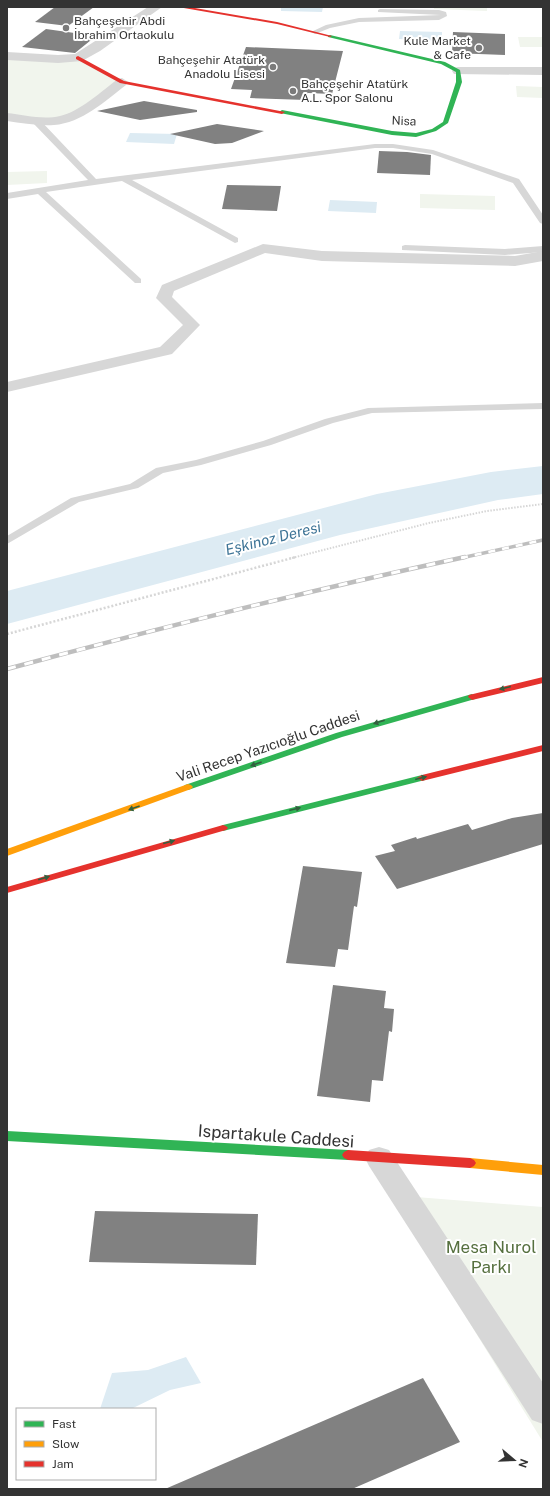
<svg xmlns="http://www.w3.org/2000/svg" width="550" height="1496" font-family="'Public Sans',sans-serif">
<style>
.green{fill:#f1f5ed}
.water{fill:#ddebf3}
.building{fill:#818181}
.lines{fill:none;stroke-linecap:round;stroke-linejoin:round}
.path-far1{stroke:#d6d6d6;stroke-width:2;stroke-dasharray:1.5 1.5;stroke-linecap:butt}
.path{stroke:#d6d6d6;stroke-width:2.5;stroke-dasharray:2 2;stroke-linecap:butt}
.lane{fill:#d7d7d7;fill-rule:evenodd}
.street{fill:#d7d7d7;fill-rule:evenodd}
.fast{fill:#30b455;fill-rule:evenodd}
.slow{fill:#ff9f0a;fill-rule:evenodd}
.jam{fill:#e5322d;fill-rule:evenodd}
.rail-far1-casing{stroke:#bebebe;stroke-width:3.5}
.rail-casing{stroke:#bebebe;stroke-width:4.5}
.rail-far1{stroke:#fff;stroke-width:2.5;stroke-dasharray:7;stroke-linecap:butt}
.rail{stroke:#fff;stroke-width:3;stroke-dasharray:9;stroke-linecap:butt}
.oneway{fill:#32603f}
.poi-dot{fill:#7a7a7a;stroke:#fff;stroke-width:1.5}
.labels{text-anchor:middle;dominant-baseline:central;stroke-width:4;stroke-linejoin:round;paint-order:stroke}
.far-poi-label{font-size:12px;fill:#333;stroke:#fff;text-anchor:start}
.far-street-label{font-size:12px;fill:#333;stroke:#fff}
.street-label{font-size:14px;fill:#333;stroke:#fff}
.water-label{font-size:15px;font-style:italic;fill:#3f7597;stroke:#fff}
.near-street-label{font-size:17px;fill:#333;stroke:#fff}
.near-park-label{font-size:17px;fill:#56703f;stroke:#fff}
</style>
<rect width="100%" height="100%" fill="#fff"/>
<!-- green -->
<g class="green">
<polygon points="434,7 487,7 487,11 434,9"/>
<polygon points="518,37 543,37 543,47 520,47"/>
<polygon points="7,56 78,58 122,82 68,118 53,121 7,117"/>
<polygon points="516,86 543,87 543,98 517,97"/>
<polygon points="47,171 47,183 7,185 7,172"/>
<polygon points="420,194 495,196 495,210 420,208"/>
<polygon points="391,1195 543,1207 543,1442"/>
</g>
<!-- water -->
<g class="water">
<polygon points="281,7 323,7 322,12 281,11"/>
<polygon points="400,31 442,32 442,41 399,39"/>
<polygon points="130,133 177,134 174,144 126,142"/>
<polygon points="330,200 377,202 376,213 328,211"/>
<polygon points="543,466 543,494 498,500 340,535 7,624 7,591 377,494 491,472"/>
<polygon points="186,1357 201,1383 170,1390 131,1409 100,1409 112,1373 148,1370"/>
</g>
<!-- building -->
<g class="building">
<polygon points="55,7 94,7 68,26 35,22"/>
<polygon points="46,29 96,36 75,53 22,47"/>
<polygon points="453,32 505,34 505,55 452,53"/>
<polygon points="246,47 343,51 332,94 308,93 306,100 250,98 252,90 231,89"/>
<polygon points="144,101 197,110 197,112 140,120 97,111"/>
<polygon points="217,124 264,131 232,143 215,144 170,134"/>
<polygon points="379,151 407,152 431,155 430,175 377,173"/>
<polygon points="227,185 281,186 277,211 222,209"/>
<polygon points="543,813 543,844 397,889 375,856 395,851 391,845 416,837 417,839 468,824 472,830 512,818"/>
<polygon points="303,866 362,872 357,907 354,906 348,950 338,949 335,967 286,963"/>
<polygon points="333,985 386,991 384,1008 394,1009 392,1032 389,1031 383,1081 372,1080 370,1102 317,1096"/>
<polygon points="95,1211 258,1214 256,1265 89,1262"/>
<polygon points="423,1378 460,1442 352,1489 165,1489"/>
</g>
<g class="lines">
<!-- path-far1 -->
<polyline class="path-far1" points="292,558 429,523 487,511 543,504"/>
<!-- path -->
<polyline class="path" points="7,634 296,557"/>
<!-- lane -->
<g class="lane">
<polygon points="380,9 439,10 446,12 447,16 439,20 359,22 330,28 315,34 311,32 326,25 359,18 441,15 378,12 378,10"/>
<polygon points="33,119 39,119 96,179 375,144 393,144 433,150 519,179 543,215 543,224 540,223 513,183 432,154 393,148 375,148 132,180 238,238 238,242 235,243 122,181 46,192 141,279 141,283 135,283 38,194 7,199 7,193 88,180 33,123"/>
<polygon points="405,245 505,249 543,246 543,252 505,255 402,250 402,246"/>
<polygon points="543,403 543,409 372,413 333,423 271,445 201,465 163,473 138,488 79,502 7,544 7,536 71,498 130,484 156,468 196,460 263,441 325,419 368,408"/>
</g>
<!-- street -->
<g class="street">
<polygon points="148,7 162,7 100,51 82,61 58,63 7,60 7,52 58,55 75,54"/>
<polygon points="458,67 543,67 543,75 454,74 452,71 454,68"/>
<path d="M122 78 128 82 126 85C105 101 82 123 54 125 38 126 22 123 7 121V113C24 115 43 120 60 116 79 112 102 91 118 79Z"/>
<polygon points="263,244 322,251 515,256 543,251 543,261 515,266 322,261 265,253 174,291 172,297 200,325 172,354 7,392 7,382 160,347 183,325 156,298 162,285"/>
<polygon points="379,1147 389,1150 543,1383 543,1424 532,1420 369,1166 365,1158 369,1150"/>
</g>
<!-- fast -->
<g class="fast">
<polygon points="330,35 445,62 460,70 462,82 448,123 436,131 416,137 392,135 280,113 279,112 282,110 392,131 416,133 432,129 443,122 456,82 456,72 441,64 328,37 328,36"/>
<polygon points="472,694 476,697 475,699 342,737 191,789 188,790 183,787 185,785 336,733"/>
<polygon points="422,775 427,778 425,780 223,831 218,828 223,825"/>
<polygon points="7,1131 348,1150 352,1152 354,1155 352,1158 348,1160 7,1141"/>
</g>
<!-- slow -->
<g class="slow">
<polygon points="188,784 191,785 193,787 191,789 7,856 7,849"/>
<polygon points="470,1158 543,1165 543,1175 470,1168 466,1166 464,1163 466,1160"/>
</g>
<!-- jam -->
<g class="jam">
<polygon points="178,7 189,7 277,22 332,36 330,37 277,24"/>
<polygon points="78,56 124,81 285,112 282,114 120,83 76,59 76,57"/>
<polygon points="543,677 543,683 472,700 468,697 469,695"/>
<polygon points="543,745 543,751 422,781 417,778 422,775"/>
<polygon points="223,825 226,826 228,828 226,830 7,893 7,887"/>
<polygon points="348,1150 470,1158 474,1160 476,1163 474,1166 470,1168 348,1160 344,1158 342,1155 344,1152"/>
</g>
<!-- rail-far1 casing -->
<g class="rail-far1-casing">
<polyline id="rail-far1" points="461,558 543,540"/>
</g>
<!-- rail casing -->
<g class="rail-casing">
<path id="rail" d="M7 669C159 628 312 590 465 557"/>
</g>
<!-- rail-far1 -->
<use href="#rail-far1" class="rail-far1"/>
<!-- rail -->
<use href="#rail" class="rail"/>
</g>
<!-- one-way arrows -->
<defs><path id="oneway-solid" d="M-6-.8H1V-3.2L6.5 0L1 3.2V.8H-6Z"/></defs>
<g class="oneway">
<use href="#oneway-solid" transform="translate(505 688) rotate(166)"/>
<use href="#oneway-solid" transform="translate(379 722) rotate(162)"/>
<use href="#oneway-solid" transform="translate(256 764) rotate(160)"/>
<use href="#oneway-solid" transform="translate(421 778) rotate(-14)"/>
<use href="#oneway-solid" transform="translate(134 808) rotate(160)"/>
<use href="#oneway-solid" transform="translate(295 809) rotate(-14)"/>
<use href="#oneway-solid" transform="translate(169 842) rotate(-15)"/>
<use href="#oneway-solid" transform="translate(44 878) rotate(-17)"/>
</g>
<!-- markers -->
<g class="poi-dot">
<circle cx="66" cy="28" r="4"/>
<circle cx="479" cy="48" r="4"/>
<circle cx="273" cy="67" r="4"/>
<circle cx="293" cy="91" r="4"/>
</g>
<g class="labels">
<!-- far-poi labels -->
<g class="far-poi-label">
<text x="74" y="21">Bahçeşehir Abdi<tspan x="74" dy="14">İbrahim Ortaokulu</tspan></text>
<text x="471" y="41" text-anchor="end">Kule Market<tspan x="471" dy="14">&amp; Cafe</tspan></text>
<text x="265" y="60" text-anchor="end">Bahçeşehir Atatürk<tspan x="265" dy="14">Anadolu Lisesi</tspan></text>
<text x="301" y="84">Bahçeşehir Atatürk<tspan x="301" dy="14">A.L. Spor Salonu</tspan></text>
</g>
<!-- far-street labels -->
<g class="far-street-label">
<text transform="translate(404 121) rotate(2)">Nisa</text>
</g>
<!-- street labels -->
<g class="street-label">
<text transform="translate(268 746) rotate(-19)">Vali Recep Yazıcıoğlu Caddesi</text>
</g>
<!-- water labels -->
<g class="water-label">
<text transform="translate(273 538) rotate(-14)">Eşkinoz Deresi</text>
</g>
<!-- near-street labels -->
<g class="near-street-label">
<text transform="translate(276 1136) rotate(4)">Ispartakule Caddesi</text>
</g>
<!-- near-park labels -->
<g class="near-park-label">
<text x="491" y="1247">Mesa Nurol<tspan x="491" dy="20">Parkı</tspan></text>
</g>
</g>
<!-- border -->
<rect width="550" height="1496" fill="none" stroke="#333333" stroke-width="16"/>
<!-- legend -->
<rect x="16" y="1408" width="140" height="72" fill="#ffffff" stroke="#adadad"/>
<rect x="24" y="1421" width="20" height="6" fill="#30b455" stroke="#adadad"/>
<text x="52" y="1428" font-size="12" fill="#333333">Fast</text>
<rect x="24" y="1441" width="20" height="6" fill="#ff9f0a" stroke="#adadad"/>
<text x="52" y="1448" font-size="12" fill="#333333">Slow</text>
<rect x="24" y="1461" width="20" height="6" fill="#e5322d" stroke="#adadad"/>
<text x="52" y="1468" font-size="12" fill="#333333">Jam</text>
<!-- north arrow -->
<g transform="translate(514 1460) rotate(109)" stroke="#ffffff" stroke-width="3" paint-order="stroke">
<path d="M0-3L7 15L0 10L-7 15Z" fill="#333333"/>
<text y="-6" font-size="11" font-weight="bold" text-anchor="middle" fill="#333333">N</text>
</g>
</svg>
